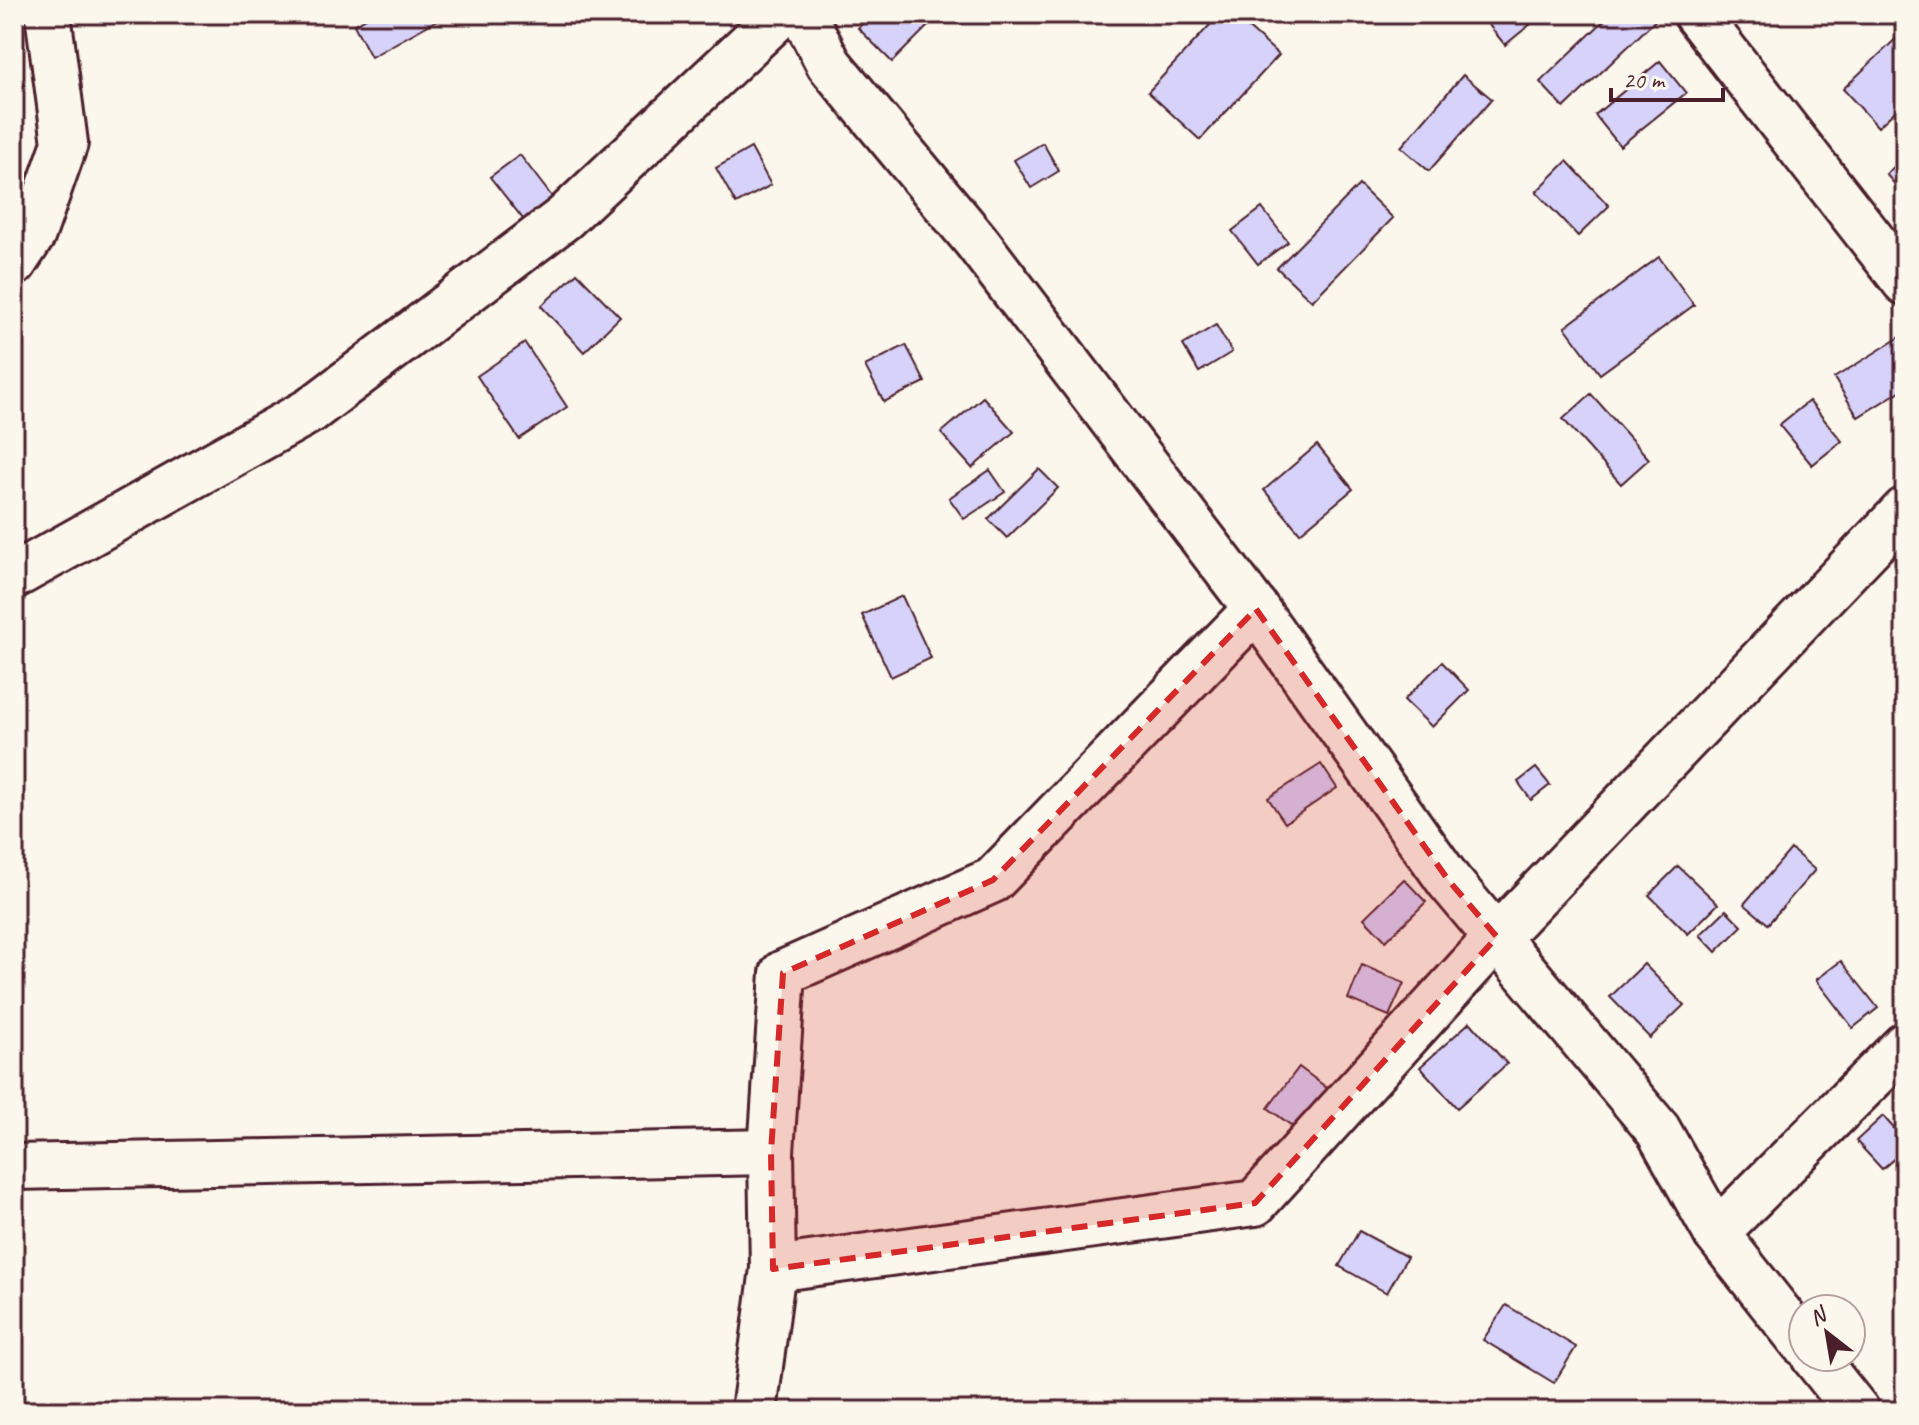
<svg xmlns="http://www.w3.org/2000/svg" width="1919" height="1425" font-family="Caveat,sans-serif">
<style>
.building{fill:#d6d2fa;stroke:#4a1f2b;stroke-width:2}
.lines{fill:none;stroke-linecap:round;stroke-linejoin:round}
.minor-casing{stroke:#4a1f2b;stroke-width:50}
.minor{stroke:#fbf7ec;stroke-width:44}
.marked{fill:#d62828;fill-opacity:0.2;stroke:#d62828;stroke-width:6;stroke-dasharray:16 10;stroke-linejoin:round}
</style>
<rect width="100%" height="100%" fill="#fbf7ec"/>
<filter id="ink" filterUnits="userSpaceOnUse"><feTurbulence type="fractalNoise" baseFrequency=".0125" numOctaves="2"/><feDisplacementMap in="SourceGraphic" scale="16" xChannelSelector="R" yChannelSelector="G"/><feConvolveMatrix kernelMatrix="1 2 1 2 8 2 1 2 1" color-interpolation-filters="sRGB"/></filter>
<g filter="url(#ink)">
<!-- building -->
<g class="building">
<polygon points="373,14 448,14 371,57 354,25"/>
<polygon points="872,14 940,14 892,62 858,28"/>
<polygon points="1220,14 1233,14 1279,55 1200,140 1148,92"/>
<polygon points="1480,14 1543,14 1505,45"/>
<polygon points="1611,14 1662,14 1564,108 1540,82"/>
<polygon points="1905,30 1905,102 1878,127 1843,89"/>
<polygon points="1660,61 1686,93 1620,146 1595,115"/>
<polygon points="1463,75 1492,99 1429,171 1401,147"/>
<polygon points="1043,143 1059,171 1031,188 1014,160"/>
<polygon points="751,148 771,185 736,204 716,168"/>
<polygon points="520,155 556,202 527,224 490,177"/>
<polygon points="1905,157 1905,196 1886,174"/>
<polygon points="1567,161 1609,206 1578,236 1536,192"/>
<polygon points="1359,185 1393,218 1312,301 1277,268"/>
<polygon points="1262,208 1288,242 1258,264 1232,231"/>
<polygon points="1659,257 1694,305 1600,374 1565,327"/>
<polygon points="577,273 620,317 584,352 541,306"/>
<polygon points="1216,325 1232,352 1199,372 1183,345"/>
<polygon points="1905,334 1905,388 1858,417 1834,378"/>
<polygon points="525,343 567,407 519,439 477,376"/>
<polygon points="906,345 925,382 884,402 865,366"/>
<polygon points="1591,394 1649,459 1621,484 1563,419"/>
<polygon points="983,397 1014,432 972,468 941,433"/>
<polygon points="1809,401 1842,441 1812,465 1779,425"/>
<polygon points="1317,445 1353,489 1300,533 1264,490"/>
<polygon points="1039,469 1058,488 1007,538 988,519"/>
<polygon points="990,470 1005,492 964,519 949,498"/>
<polygon points="902,596 931,658 891,677 862,615"/>
<polygon points="1442,662 1469,690 1432,727 1404,700"/>
<polygon points="1321,764 1337,788 1285,823 1268,798"/>
<polygon points="1536,768 1550,785 1531,800 1518,782"/>
<polygon points="1791,849 1815,870 1768,924 1744,904"/>
<polygon points="1678,866 1718,904 1688,934 1649,895"/>
<polygon points="1404,879 1426,902 1386,941 1364,918"/>
<polygon points="1726,910 1742,926 1716,952 1700,935"/>
<polygon points="1841,961 1878,1008 1853,1028 1816,980"/>
<polygon points="1644,964 1684,1005 1650,1038 1610,997"/>
<polygon points="1362,965 1404,983 1389,1016 1348,999"/>
<polygon points="1470,1022 1507,1064 1457,1108 1420,1067"/>
<polygon points="1299,1067 1331,1091 1300,1132 1268,1108"/>
<polygon points="1883,1116 1905,1141 1905,1149 1882,1169 1856,1141"/>
<polygon points="1359,1231 1407,1257 1387,1293 1339,1266"/>
<polygon points="1506,1305 1576,1347 1554,1383 1483,1340"/>
</g>
<g class="lines">
<!-- minor casing -->
<g class="minor-casing">
<g id="minor">
<polyline points="803,14 829,64 976,241 1256,609 1449,881 1658,1130 1716,1233 1803,1343"/>
<polyline points="1696,14 1905,282"/>
<polyline points="14,263 33,234 65,143 48,14"/>
<polyline points="14,576 311,410 564,218 781,14"/>
<polyline points="14,1167 771,1152"/>
<polyline points="1716,1233 1905,1045"/>
<polyline points="773,1269 1255,1203 1497,937 1905,510"/>
<polyline points="1814,1357 1857,1411"/>
<polyline points="754,1411 773,1269 771,1152 783,973 993,880 1256,609"/>
</g>
</g>
<!-- minor -->
<use href="#minor" class="minor"/>
</g>
</g>
<!-- marked area -->
<path class="marked" d="M1256 609 1449 881 1497 937 1255 1203 773 1269 771 1152 783 973 993 880Z"/>
<!-- margin -->
<rect width="1919" height="1425" fill="none" stroke="#fbf7ec" stroke-width="48"/>
<rect x="24" y="24" width="1871" height="1377" fill="none" stroke="#4a1f2b" stroke-width="3" filter="url(#ink)"/>
<!-- north arrow -->
<g transform="translate(1827 1333) rotate(329)"><circle r="38" fill="#fbf7ec" stroke="#b4a19f" stroke-width="2"/>
<path d="M0-6L14 30L0 20L-14 30Z" fill="#4a1f2b"/>
<text y="-12" font-size="22" font-weight="bold" text-anchor="middle" fill="#4a1f2b">N</text>
</g>
<!-- scale -->
<path d="M1611 88v12h112v-12" fill="none" stroke="#4a1f2b" stroke-width="4"/>
<text x="1623" y="88" font-size="24" fill="#4a1f2b" stroke="#fbf7ec" stroke-width="6" paint-order="stroke">20 m</text>
</svg>
